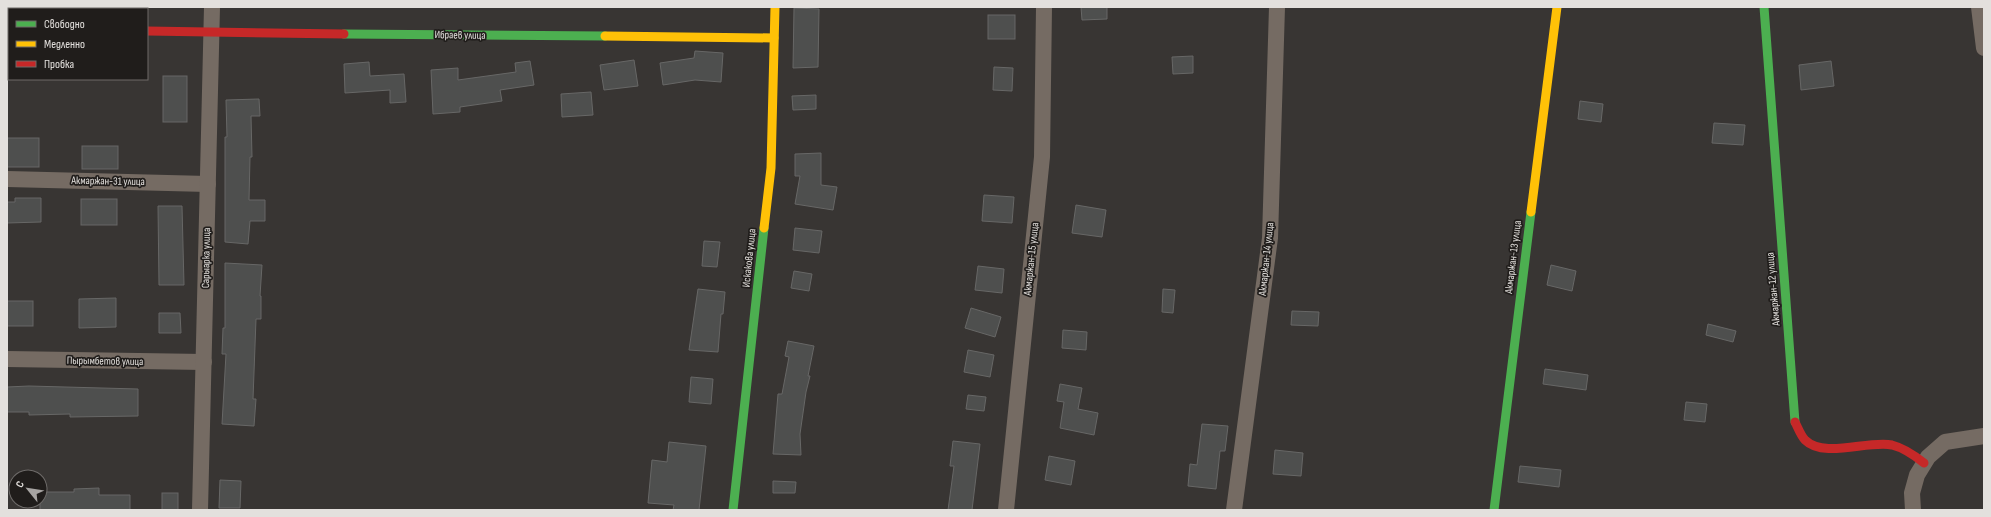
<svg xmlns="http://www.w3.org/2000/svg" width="1991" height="517" font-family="'Sofia Sans Condensed',sans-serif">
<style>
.building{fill:#4e4f4e;stroke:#676766}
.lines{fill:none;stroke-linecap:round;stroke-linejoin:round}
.street{stroke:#756b63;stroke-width:16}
.fast{stroke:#4caf50;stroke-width:9}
.slow{stroke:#ffc107;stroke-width:9}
.jam{stroke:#c62828;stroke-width:9}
.labels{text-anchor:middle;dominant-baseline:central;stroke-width:3.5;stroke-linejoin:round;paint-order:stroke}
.street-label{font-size:11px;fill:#e3e0dd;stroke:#201d1b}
</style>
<rect width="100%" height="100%" fill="#383533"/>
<!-- building -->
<g class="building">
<polygon points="1081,7 1107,7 1107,19 1082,20"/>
<polygon points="794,8 819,9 818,67 793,68"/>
<rect x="988" y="15" width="27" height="24"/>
<polygon points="695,51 723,53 721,82 695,80 663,85 660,63 694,58"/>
<polygon points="1193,56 1193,73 1173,74 1172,57"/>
<polygon points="634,60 638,86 604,90 600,65"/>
<polygon points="530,61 534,85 500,90 502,101 460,107 460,112 433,114 431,70 458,68 458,80 516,72 515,63"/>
<polygon points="1831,61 1834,86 1801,90 1799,65"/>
<polygon points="369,62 370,76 404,74 406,102 390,103 390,90 345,93 344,64"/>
<polygon points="994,67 1013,68 1012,91 993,90"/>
<rect x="163" y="76" width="24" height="46"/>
<polygon points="591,92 593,115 562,117 561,94"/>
<polygon points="816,95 816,109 793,110 792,96"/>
<polygon points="259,99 260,116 251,116 252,157 250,157 249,200 265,200 265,221 250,221 248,244 225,242 225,137 227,137 226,100"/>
<polygon points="1580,101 1603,104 1601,122 1578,119"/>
<polygon points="1714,123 1745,125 1743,145 1712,143"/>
<rect x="7" y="138" width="32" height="29"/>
<rect x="82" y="146" width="36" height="23"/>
<polygon points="821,153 821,185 837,187 833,210 795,204 800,176 795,176 795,154"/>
<polygon points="984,195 1014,197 1012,223 982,221"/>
<polygon points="15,198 41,198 41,222 7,223 7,202 15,202"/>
<rect x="81" y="199" width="36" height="26"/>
<polygon points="1076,205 1106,210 1102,237 1072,233"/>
<polygon points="158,206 182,206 184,285 159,285"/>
<polygon points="795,228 822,231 819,253 793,250"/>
<polygon points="704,241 720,242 717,267 702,266"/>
<polygon points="225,263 262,265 260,296 261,296 261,319 256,319 253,399 256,399 254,426 222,424 226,354 222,354 223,328 225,328"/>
<polygon points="1551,265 1576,271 1572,291 1547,285"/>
<polygon points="978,266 1004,269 1002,293 975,290"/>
<polygon points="794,271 812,274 809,291 791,288"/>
<polygon points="698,289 725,292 723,314 721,314 718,352 689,350"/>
<polygon points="1163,289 1175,290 1173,313 1162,312"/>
<polygon points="116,298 116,327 79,328 79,299"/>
<rect x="7" y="301" width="26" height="25"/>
<polygon points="971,308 1001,317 995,337 965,328"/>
<polygon points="1292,311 1319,312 1318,326 1291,325"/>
<polygon points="159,313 180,313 181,333 159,333"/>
<polygon points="1708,324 1736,331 1733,342 1706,335"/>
<polygon points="1063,330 1087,332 1086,350 1062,348"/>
<polygon points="788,341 814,346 808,376 810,376 806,392 800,434 801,455 773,454 778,394 782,394 789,357 785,356"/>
<polygon points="968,350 994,355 990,377 964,372"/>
<polygon points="1545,369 1588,375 1586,390 1543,384"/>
<polygon points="691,377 713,379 711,404 689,402"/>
<polygon points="1060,384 1082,388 1078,409 1098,413 1094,435 1060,428 1064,402 1057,401"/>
<polygon points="29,386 138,389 138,416 70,417 70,414 29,415 29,412 7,412 7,387"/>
<polygon points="968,395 986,397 984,411 966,409"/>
<polygon points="1686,402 1707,404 1705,422 1684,420"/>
<polygon points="1202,424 1228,426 1225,451 1220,451 1216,489 1188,486 1190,464 1197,465"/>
<polygon points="953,441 980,444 972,510 948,510 954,466 950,466"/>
<polygon points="669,442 706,446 699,510 673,510 674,505 648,503 652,460 667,462"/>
<polygon points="1275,450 1303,453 1301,476 1273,474"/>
<polygon points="1049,456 1075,461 1071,485 1045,480"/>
<polygon points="1520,466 1561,470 1559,487 1518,482"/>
<polygon points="220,480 241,481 240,508 219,508"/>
<polygon points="773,481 796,482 795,493 773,493"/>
<polygon points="99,488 99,495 130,495 130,510 40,510 40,492 74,492 74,489"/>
<rect x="162" y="493" width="16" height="17"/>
</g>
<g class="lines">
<!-- street -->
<g class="street">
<polyline points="1979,7 1984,48"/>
<polyline points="7,26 9,26"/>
<polyline points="7,179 208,184"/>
<polyline points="7,359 204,362"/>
<polyline points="200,510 212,7"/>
<polyline points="1006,510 1042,157 1044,7"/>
<polyline points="1234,510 1270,238 1277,7"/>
<polyline points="1913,510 1912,493 1917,475 1928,457 1945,442 1984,436"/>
</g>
<!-- fast -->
<g class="fast">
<polyline points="1764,7 1795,422"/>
<polyline points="344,34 605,36"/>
<polyline points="733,510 764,228"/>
<polyline points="1494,510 1531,212"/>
</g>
<!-- slow -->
<g class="slow">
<polyline points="605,36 774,38"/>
<polyline points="1531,212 1557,7"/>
<polyline points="764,228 771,168 775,7"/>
</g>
<!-- jam -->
<g class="jam">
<polyline points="147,31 344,34"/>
<path d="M1795 422C1798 428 1801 436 1805 440 1824 459 1868 440 1892 445 1904 448 1914 455 1924 463"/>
</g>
</g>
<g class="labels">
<!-- street labels -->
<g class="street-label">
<text transform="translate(460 35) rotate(1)">Ибраев улица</text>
<text transform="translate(108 181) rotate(1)">Акмаржан-31 улица</text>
<text transform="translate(1513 257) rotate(-83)">Акмаржан-13 улица</text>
<text transform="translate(206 258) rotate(-89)">Сарыарка улица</text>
<text transform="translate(749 258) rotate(-84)">Искакова улица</text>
<text transform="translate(1031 259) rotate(-84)">Акмаржан-15 улица</text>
<text transform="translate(1266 259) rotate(-84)">Акмаржан-14 улица</text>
<text transform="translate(1773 289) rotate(-95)">Акмаржан-12 улица</text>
<text transform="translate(105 361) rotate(1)">Пырымбетов улица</text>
</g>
</g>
<!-- border -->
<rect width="1991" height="517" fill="none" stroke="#e3e0dd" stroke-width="16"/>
<!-- legend -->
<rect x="8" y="8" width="140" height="72" fill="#201d1b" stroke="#6e6b69"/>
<rect x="16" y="21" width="20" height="6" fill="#4caf50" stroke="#6e6b69"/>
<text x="44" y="28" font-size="12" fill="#e3e0dd">Свободно</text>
<rect x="16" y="41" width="20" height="6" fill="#ffc107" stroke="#6e6b69"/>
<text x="44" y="48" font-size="12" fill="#e3e0dd">Медленно</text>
<rect x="16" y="61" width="20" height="6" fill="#c62828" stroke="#6e6b69"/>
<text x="44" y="68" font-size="12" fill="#e3e0dd">Пробка</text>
<!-- north arrow -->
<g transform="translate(28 489) rotate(300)"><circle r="19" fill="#201d1b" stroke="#6e6b69"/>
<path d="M0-3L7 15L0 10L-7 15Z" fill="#a7a4a2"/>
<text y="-6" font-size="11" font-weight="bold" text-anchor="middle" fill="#e3e0dd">С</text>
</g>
</svg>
